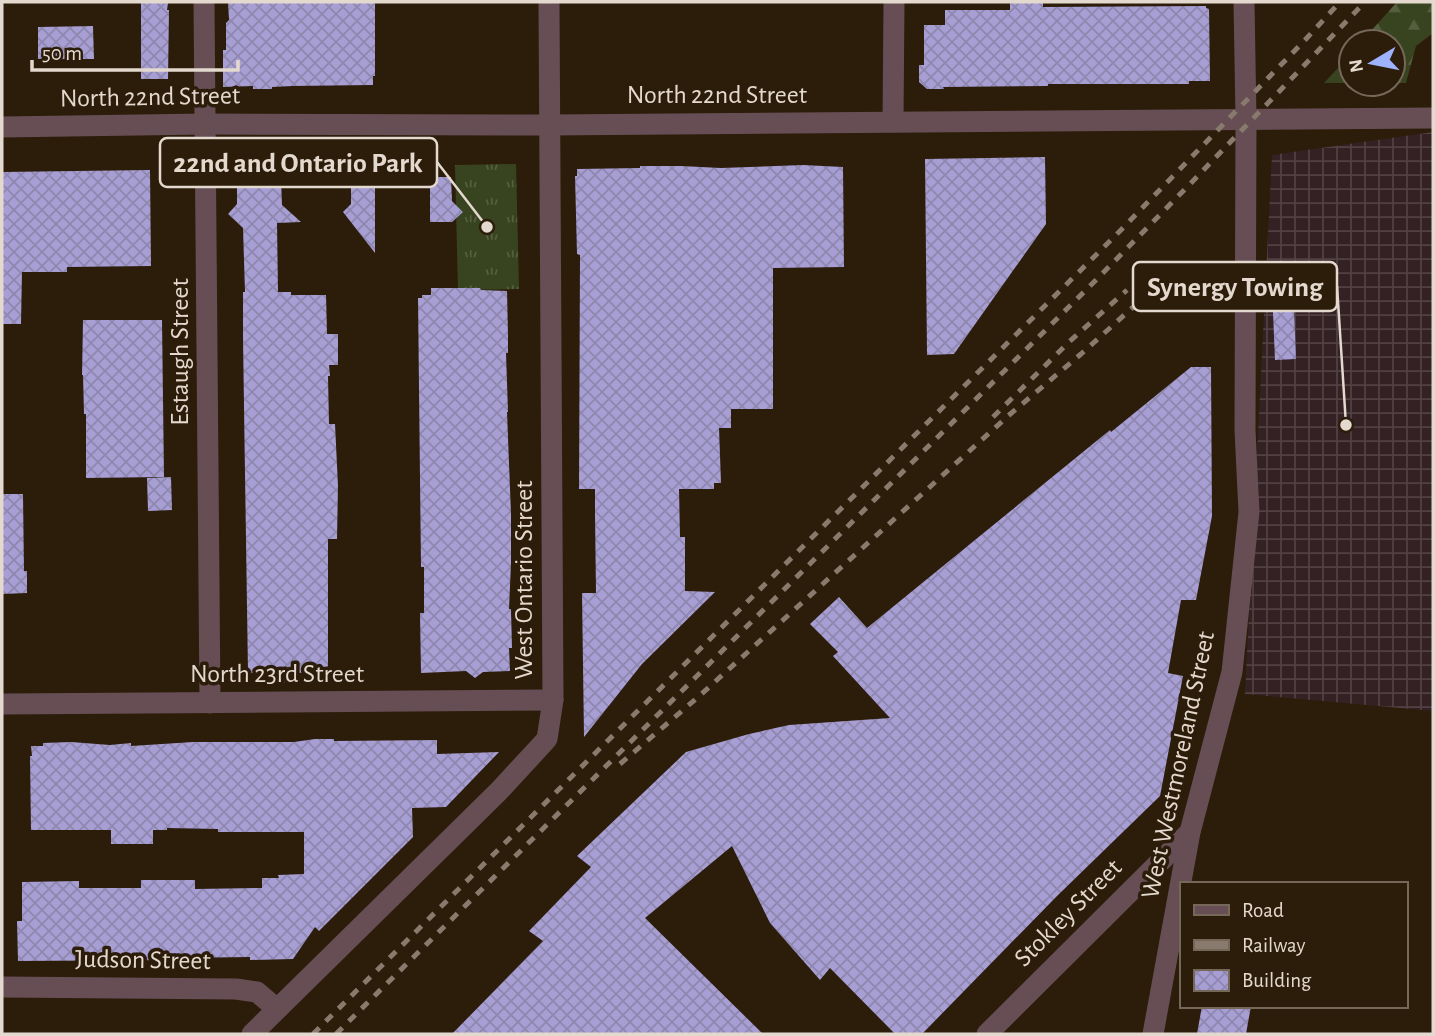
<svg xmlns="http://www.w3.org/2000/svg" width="1435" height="1036" font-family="'Alegreya Sans',sans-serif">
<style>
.industrial{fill:url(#industrial-grid)}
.grass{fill:url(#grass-tufts)}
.forest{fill:url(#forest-firs)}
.building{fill:url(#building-cross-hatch)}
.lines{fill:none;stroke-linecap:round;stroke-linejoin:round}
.street{stroke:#664e54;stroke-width:21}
.rail{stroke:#887a6c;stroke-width:5;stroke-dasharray:9 9;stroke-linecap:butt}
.labels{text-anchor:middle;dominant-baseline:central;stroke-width:7;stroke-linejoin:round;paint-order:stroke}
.street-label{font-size:26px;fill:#e4d9ce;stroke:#2c1c0a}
.leader{fill:none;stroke:#e4d9ce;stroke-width:2.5}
.callout-dot{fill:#e4d9ce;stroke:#2c1c0a;stroke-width:2.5}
.callout{fill:#2c1c0a;stroke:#e4d9ce;stroke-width:2.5}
.callout-label{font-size:28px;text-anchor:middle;font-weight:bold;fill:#e4d9ce}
</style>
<defs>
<pattern id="industrial-grid" width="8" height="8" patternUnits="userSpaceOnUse" patternTransform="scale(1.75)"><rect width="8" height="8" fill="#342124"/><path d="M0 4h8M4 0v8" fill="none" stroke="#514143"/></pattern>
<pattern id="grass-tufts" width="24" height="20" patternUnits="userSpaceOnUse" patternTransform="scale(1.75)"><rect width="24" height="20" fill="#38441f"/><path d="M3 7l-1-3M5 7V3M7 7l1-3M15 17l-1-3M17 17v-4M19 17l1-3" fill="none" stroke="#555e3e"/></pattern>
<pattern id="forest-firs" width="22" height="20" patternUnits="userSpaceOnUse" patternTransform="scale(1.75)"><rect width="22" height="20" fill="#38441f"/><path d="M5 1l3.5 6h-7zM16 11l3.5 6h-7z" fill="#555e3e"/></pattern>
<pattern id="building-cross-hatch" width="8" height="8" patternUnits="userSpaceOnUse" patternTransform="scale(1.75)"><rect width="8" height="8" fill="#a79ed3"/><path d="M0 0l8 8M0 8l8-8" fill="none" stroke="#8e87ae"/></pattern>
</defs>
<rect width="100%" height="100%" fill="#2c1c0a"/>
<!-- industrial -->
<polygon class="industrial" points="1433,132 1433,711 1245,694 1272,155"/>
<!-- grass -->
<polygon class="grass" points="516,164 519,289 458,290 455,165"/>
<!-- forest -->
<g class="forest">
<polygon points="1397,2 1433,2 1433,33 1416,46 1406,83 1393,83 1393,42 1361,42"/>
<polygon points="1351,54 1351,83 1324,83"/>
</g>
<!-- building -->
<g class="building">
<polygon points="141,2 165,2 168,3 167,10 169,10 168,79 141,79"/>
<polygon points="228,2 375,2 375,76 373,76 373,85 293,86 272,87 272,89 253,89 253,86 223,87 223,50 226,50 226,23 229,20"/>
<polygon points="1010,2 1043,2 1043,7 1206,6 1206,8 1209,9 1210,81 1189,81 1189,84 1048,84 1048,86 943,87 944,89 927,89 919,82 919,65 924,65 924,25 945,25 945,10 1010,10"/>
<polygon points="93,26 94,59 38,59 38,27"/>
<polygon points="1045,157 1046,224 954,354 927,355 925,159"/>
<polygon points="803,165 843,167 844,267 773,268 773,409 731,409 731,428 719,428 721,483 714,483 714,489 679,489 680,537 685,537 685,591 715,592 642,664 584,737 582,593 596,593 595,513 595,489 579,489 580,255 577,254 575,176 577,176 577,169 640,168 640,166 681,166 721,168"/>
<polygon points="150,170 151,266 67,267 67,272 22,272 21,324 2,324 2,172"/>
<polygon points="430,177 451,177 452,201 463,212 452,222 430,222"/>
<polygon points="240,178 281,178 282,205 301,222 277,223 278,292 291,292 291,295 326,295 327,334 338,334 338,365 329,365 330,376 328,376 329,424 335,424 338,486 337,539 328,539 328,670 325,670 325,672 293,673 284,683 277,673 248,673 243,339 243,292 245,292 243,228 228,214 237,204 237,186 240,186"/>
<polygon points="353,178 375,178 375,253 343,212 351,204 351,186 353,186"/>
<polygon points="431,288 480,288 481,290 507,291 508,335 508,353 506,353 508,412 507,412 511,514 511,563 509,609 511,609 512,648 509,648 510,671 483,672 475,678 466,671 421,673 420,613 424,613 424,567 421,567 418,298 422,298 422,295 431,295"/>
<polygon points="1294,311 1296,359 1275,360 1273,312"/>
<polygon points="83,320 162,320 164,477 86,478 86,414 84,414 83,375 82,375"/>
<polygon points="1191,367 1211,367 1212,516 1196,600 1181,600 1168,673 1183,676 1160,796 1057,896 922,1034 895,1034 830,968 820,980 770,923 732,846 645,918 763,1034 452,1034 543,941 529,931 591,867 577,856 686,752 749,734 789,725 890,718 833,656 838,652 810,624 839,597 867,628 1110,430 1111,432"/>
<polygon points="171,477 172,510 148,511 147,478"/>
<polygon points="2,494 23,494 24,571 27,571 27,593 2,594"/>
<polygon points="315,739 334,739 334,741 437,740 437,754 499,752 446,807 412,808 413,837 319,931 315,927 293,959 250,960 250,957 178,958 179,960 18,961 17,921 22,921 22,882 79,881 79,888 141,888 141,880 195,880 195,889 262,888 262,878 279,878 278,875 304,874 304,832 218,832 218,829 167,828 167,830 153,830 153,844 111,844 111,830 31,830 30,756 32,756 31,746 43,746 43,743 71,742 110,745 131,743 131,746 193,742 294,742"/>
<polygon points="1202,1006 1251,1006 1246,1034 1197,1034"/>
</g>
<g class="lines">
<!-- street -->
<g class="street">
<polyline points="204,2 210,703"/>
<polyline points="893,122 894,2"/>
<polyline points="2,127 206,124 550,125 1433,118"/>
<polyline points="2,704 553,700"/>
<polyline points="2,987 236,989 257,992 277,1009"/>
<polyline points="252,1034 499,791 547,739 553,700 549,2"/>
<polyline points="987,1034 1190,832"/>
<polyline points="1153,1034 1190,832 1232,672 1249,512 1245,430 1246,119 1244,2"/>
</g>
<!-- rail -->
<g class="rail">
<polyline points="993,417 1069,342 1127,290"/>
<polyline points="620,764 697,698 1008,416 1081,354 1171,273"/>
<polyline points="313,1034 1116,235 1305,40 1340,2"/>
<polyline points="336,1034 1096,280 1192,182 1365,2"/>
</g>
</g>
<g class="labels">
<!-- street labels -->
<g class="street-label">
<text x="717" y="95">North 22nd Street</text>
<text transform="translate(150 97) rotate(-1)">North 22nd Street</text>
<text transform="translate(180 352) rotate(-90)">Estaugh Street</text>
<text transform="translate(524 580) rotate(-90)">West Ontario Street</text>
<text x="277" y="674">North 23rd Street</text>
<text transform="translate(1178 765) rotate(-78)">West Westmoreland Street</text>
<text transform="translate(1068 913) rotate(-45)">Stokley Street</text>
<text transform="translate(143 960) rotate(1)">Judson Street</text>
</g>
</g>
<!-- callouts -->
<path class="leader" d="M487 227L437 162M1346 425L1337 286"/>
<g class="callout-dot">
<circle cx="487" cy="227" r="7"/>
<circle cx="1346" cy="425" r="7"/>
</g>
<g class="callout">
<rect x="160" y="138" width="277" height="49" rx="7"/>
<rect x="1133" y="262" width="204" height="49" rx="7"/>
</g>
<g class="callout-label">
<text x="298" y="172">22nd and Ontario Park</text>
<text x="1235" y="296">Synergy Towing</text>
</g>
<!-- border -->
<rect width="1435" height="1036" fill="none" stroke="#e4d9ce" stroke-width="7"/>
<!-- legend -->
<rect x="1180" y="882" width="228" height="126" fill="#2c1c0a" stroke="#766858" stroke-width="2"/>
<rect x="1194" y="905" width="35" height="10" fill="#664e54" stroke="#766858" stroke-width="2"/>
<text x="1242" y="917" font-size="21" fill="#e4d9ce">Road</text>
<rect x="1194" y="940" width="35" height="10" fill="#887a6c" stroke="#766858" stroke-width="2"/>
<text x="1242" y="952" font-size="21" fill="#e4d9ce">Railway</text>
<rect x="1194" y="970" width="35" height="21" fill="url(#building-cross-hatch)" stroke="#766858" stroke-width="2"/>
<text x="1242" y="987" font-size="21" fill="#e4d9ce">Building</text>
<!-- north arrow -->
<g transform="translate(1372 63) rotate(260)"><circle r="33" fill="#2c1c0a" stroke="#766858" stroke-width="2"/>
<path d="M0-5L12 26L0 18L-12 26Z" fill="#9eb3fd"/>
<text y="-10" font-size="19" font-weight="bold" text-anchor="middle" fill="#e4d9ce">N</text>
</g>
<!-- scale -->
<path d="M32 60v10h206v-10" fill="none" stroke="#e4d9ce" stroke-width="3.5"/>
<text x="42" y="60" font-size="21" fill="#e4d9ce" stroke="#2c1c0a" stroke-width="5" paint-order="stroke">50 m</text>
</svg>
